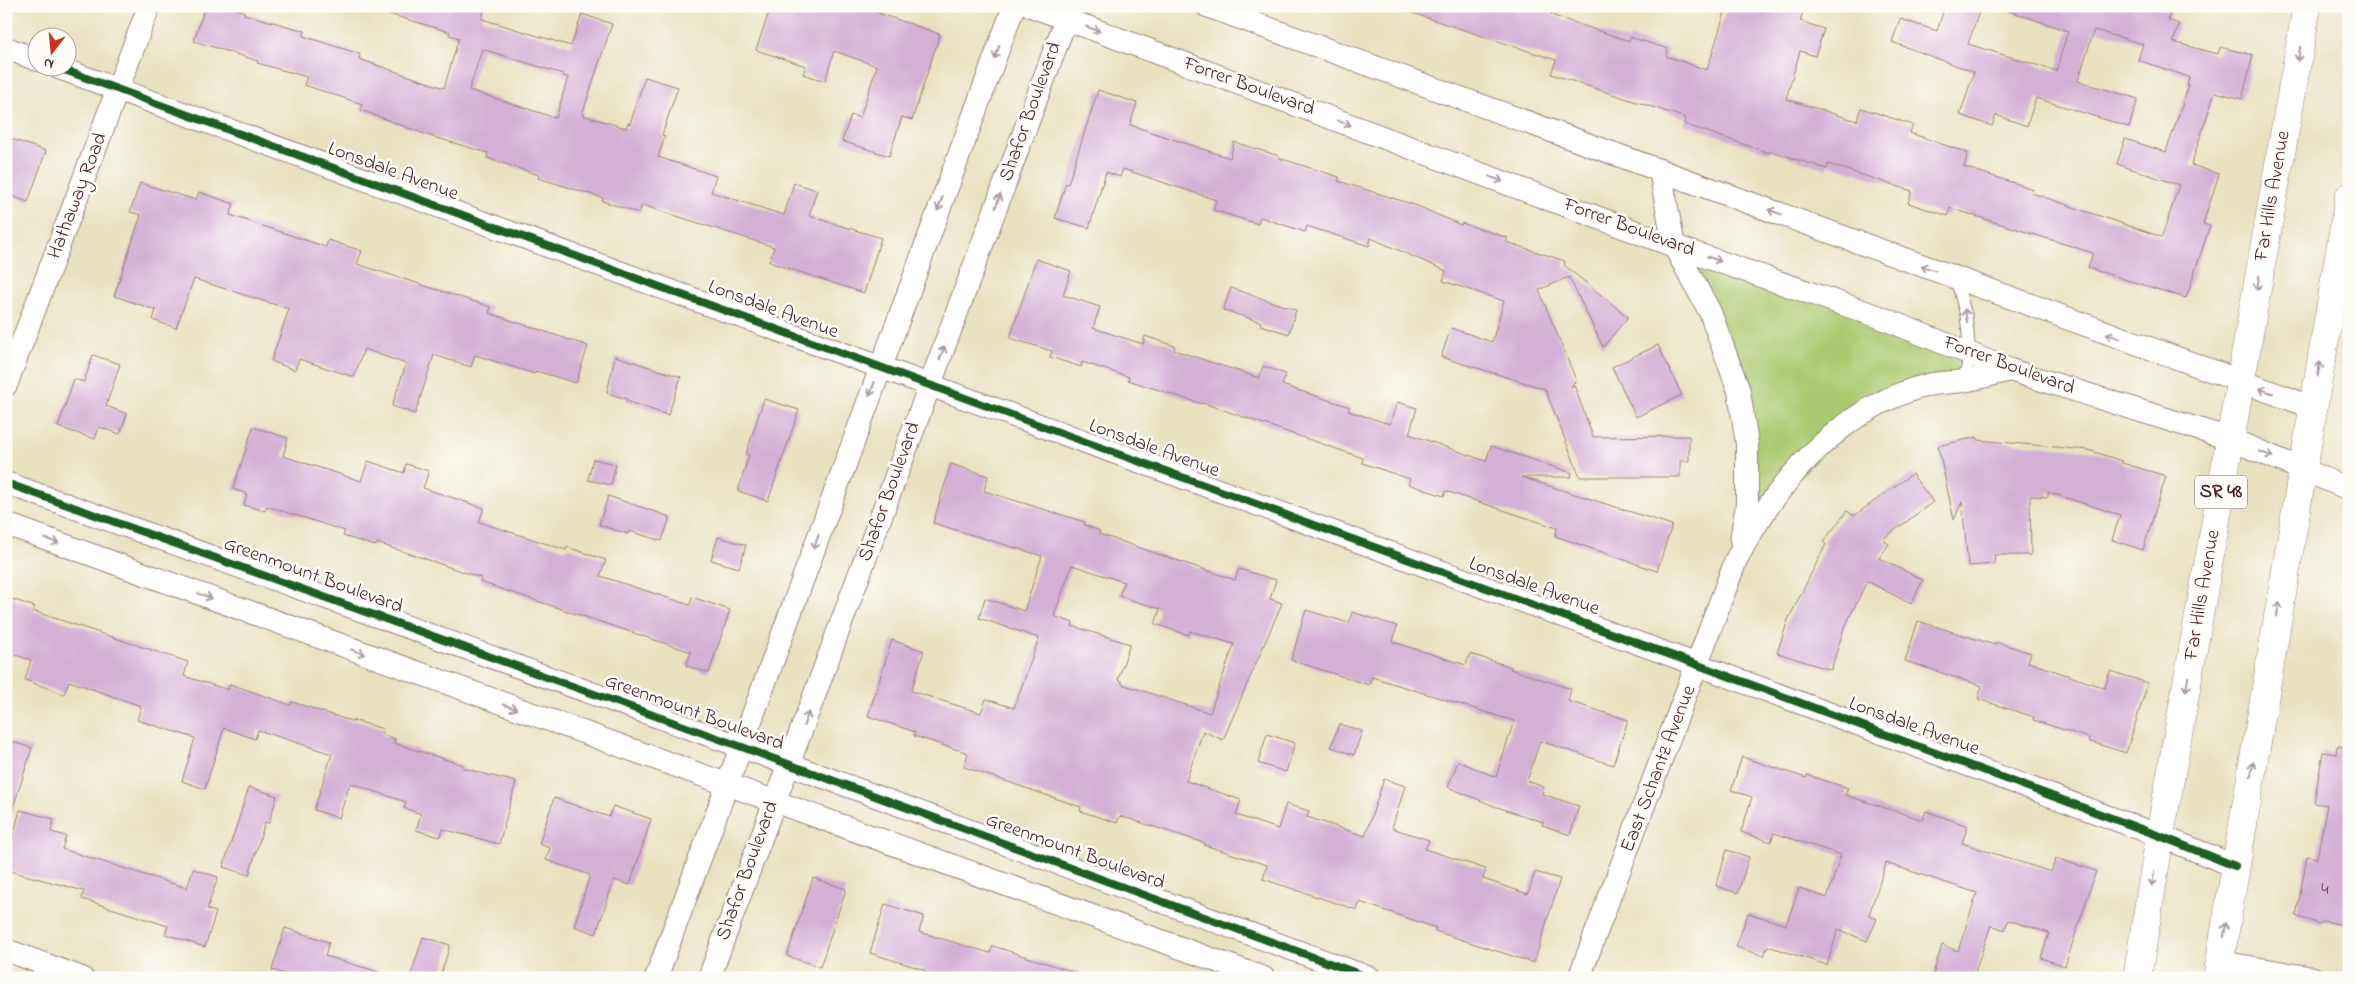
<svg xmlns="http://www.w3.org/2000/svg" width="2355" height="984" font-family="'Indie Flower',sans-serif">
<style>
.green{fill:#abc970;stroke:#7a744e}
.building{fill:#d4afd6;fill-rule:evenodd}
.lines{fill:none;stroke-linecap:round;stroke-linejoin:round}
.lane-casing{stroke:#9a8076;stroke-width:13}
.street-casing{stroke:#9a8076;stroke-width:24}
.primary-casing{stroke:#9a8076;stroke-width:29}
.lane{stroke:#fff;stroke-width:11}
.street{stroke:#fff;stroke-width:22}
.primary{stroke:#fff;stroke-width:28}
.cycleway-casing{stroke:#fdfcf7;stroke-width:11}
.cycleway{stroke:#1b5e20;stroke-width:8}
.oneway{stroke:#ae9aa0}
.labels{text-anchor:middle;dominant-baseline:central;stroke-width:5;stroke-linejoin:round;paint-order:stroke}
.number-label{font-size:18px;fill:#6c4356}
.shield{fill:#fdfcf7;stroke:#806168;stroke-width:1}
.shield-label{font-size:19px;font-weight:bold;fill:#4a1f2b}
.street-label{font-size:20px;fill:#4a1f2b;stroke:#fdfcf7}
</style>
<rect width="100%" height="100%" fill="#fdfcf7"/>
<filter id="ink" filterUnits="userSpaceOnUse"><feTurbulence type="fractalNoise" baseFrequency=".02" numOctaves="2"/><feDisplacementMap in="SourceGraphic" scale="10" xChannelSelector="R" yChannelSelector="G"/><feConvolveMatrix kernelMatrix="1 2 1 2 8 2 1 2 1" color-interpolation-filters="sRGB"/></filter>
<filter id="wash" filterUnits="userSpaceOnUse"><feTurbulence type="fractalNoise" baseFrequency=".0096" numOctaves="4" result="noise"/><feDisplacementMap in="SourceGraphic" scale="20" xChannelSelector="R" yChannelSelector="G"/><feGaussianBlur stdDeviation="1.12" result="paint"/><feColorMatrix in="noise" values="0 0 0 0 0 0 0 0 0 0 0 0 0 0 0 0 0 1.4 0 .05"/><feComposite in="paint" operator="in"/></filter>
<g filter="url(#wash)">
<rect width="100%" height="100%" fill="#e9e2c1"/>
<!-- green -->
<polygon class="green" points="1698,254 1970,354 1964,381 1858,417 1761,517 1747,444 1693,277"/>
<g id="blocks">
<!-- building -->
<g class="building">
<path d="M205 6H227L245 12 244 14 305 31 303 36 360 54 359 59 444 88 459 38 449 35 450 32 382 12 383 6H485L482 19 571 46 582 14 612 24 582 115 626 128 628 123 630 124 645 77 678 87 662 135 665 136 658 157 716 176 711 192 784 215 794 183 817 190 809 216 881 238 864 293 769 262 774 247 642 205 639 213 602 201 603 198 538 178 539 175 487 158 488 153 430 136 361 110 362 104 304 85 307 77 257 63 258 61 194 41ZM482 49 563 74V76L568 77 556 118 469 90Z"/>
<polygon points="771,6 857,6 940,34 912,120 902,117 889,156 842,141 851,115 860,118 877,66 834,51 825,81 803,74 806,66 756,50"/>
<polygon points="1406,6 1536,6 1552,11 1551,15 1629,41 1630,37 1668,49 1666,56 1707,70 1727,6 1805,6 1800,21 1824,29 1815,56 1800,51 1786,99 1857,121 1861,108 1913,125 1910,133 1968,153 1964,167 2033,189 2032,193 2162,237 2179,185 2117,164 2125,139 2166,152 2189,85 2187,85 2189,77 2138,60 2143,44 2094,30 2078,81 2138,99 2129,127 2036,98 2027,126 1996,115 1992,126 1960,115 1974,72 1892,42 1900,19 1937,31 1945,6 1981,6 1968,44 2056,71 2068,31 2006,10 2007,6 2155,6 2171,11 2168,20 2179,24 2173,42 2218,54 2220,47 2253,55 2242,99 2215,92 2191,165 2219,174 2203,224 2210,226 2186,298 2088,268 2093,253 1950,208 1948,216 1908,203 1912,191 1828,164 1827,169 1770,151 1769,153 1684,124 1686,118 1551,74 1556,60 1406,11"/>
<polygon points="1098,90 1137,103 1130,125 1230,158 1234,142 1279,156 1279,158 1339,177 1338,181 1415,205 1461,225 1462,223 1508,238 1506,242 1565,261 1564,265 1628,317 1603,347 1569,277 1539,290 1576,380 1571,387 1574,385 1593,437 1689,436 1689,461 1680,461 1680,477 1580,477 1545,389 1441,357 1451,328 1492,342 1504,301 1443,281 1446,271 1371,238 1369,246 1307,226 1305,232 1260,217 1258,224 1213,210 1216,200 1123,169 1120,177 1106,172 1089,228 1055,218 1066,183 1068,184"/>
<polygon points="6,137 46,151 28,202 6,194"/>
<polygon points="140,183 196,200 199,192 234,204 230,215 326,247 328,240 362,251 357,264 491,307 489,313 588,346 576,383 536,371 535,374 475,355 471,367 434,355 415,414 392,406 406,364 364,349 354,377 299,359 295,370 271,361 289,309 194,279 176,328 153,320 156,310 114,296 141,215 130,212"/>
<polygon points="1036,259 1071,271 1063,295 1100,307 1093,328 1143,344 1145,336 1175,346 1174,350 1259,378 1263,366 1286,374 1282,385 1350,407 1348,411 1390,424 1397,402 1417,408 1409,434 1486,461 1491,446 1572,473 1571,477 1521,477 1672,525 1657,571 1555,536 1557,528 1446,491 1444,496 1408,484 1410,479 1362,463 1363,458 1203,403 1202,404 1128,380 1129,377 1082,362 1081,367 1050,357 1052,351 1010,338"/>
<polygon points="1231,288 1296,310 1289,334 1260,325 1261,322 1223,310"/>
<polygon points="1658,345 1682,395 1636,417 1612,367"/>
<polygon points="93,355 120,364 106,406 127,414 120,434 99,427 95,439 58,427 74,379 84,382"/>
<polygon points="615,356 681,377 668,415 626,401 627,399 607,393"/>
<polygon points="764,399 799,410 768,501 738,491 749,455 746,454"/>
<polygon points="253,427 288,438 283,456 361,481 368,461 404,473 406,464 429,471 423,488 484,508 479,522 566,550 567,547 606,560 600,576 690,605 692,597 730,610 709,673 686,666 691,652 480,582 481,578 426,559 377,543 375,546 343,536 345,531 267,506 265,511 244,505 247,494 233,489"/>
<polygon points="1977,437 1978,440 2088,450 2122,461 2122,463 2166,476 2143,550 2112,540 2120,515 2048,492 2048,497 2030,496 2031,555 1994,555 1995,564 1968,566 1962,502 1954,520 1938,446"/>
<polygon points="593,459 616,464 611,485 588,480"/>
<path d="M951 464 988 476 984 491 1085 522 1084 525 1100 531 1099 534 1235 580 1239 569 1276 580 1270 599 1282 603 1223 740 1203 731 1186 781 1241 800 1236 815 1278 829 1286 804 1309 811 1307 817 1365 836 1384 779 1405 786 1392 828 1429 840 1425 849 1486 869 1483 879 1528 894 1535 872 1560 879 1534 963 1435 931 1436 928 1360 902 1357 910 1263 879 1267 865 1204 845 1205 843 1120 816 1117 823 1080 811 1081 807 964 767 968 753 914 736 915 732 868 716 892 640 924 651 911 691 981 713 986 699 1014 708 1039 638 979 618 985 598 1024 611 1042 556 933 523ZM1072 565 1124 582 1119 596 1160 609 1155 624 1188 635 1190 631 1234 644 1210 713 1122 684V682L1118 680 1130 644 1072 626 1073 623 1054 616Z"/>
<polygon points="1912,474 1933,502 1883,539 1889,544 1879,558 1923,580 1911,604 1867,581 1843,631 1831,670 1777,653 1788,620 1826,544 1823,542 1847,511 1854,516"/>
<polygon points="608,496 670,517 662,541 629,531 628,534 599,525"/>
<polygon points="718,537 746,545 739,568 711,560"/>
<polygon points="6,597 35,607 33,611 188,662 184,676 228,690 230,684 291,705 292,702 354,722 354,720 383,729 381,734 395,739 394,743 463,765 462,768 516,782 499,844 443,829 440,837 416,830 421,814 404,808 406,802 350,783 339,818 314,810 332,754 258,730 255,739 224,728 205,789 182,781 195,738 137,720 141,706 69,681 64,694 25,680 31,660 6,652"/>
<polygon points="1306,610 1349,623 1352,612 1397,626 1393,642 1466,665 1470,654 1511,667 1510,669 1571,689 1568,701 1628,720 1613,765 1540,741 1527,781 1544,787 1542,794 1579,806 1570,835 1542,825 1543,822 1494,806 1448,787 1458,761 1496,777 1514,721 1372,677 1369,685 1291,660"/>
<polygon points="1918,621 1995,645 1996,642 2031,653 2028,662 2105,688 2110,671 2148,683 2126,753 2088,741 2089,738 2033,720 2034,717 1978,699 1982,686 1905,661"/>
<polygon points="1339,724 1362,731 1354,755 1331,747"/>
<polygon points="1267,734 1295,743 1286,772 1258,763"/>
<polygon points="6,740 32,748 11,814 6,814"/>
<polygon points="2337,746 2349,747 2349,926 2324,921 2319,924 2296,916 2307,856 2317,858 2327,805 2314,803 2323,752 2336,754"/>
<polygon points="1742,757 1806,778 1807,775 1848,788 1845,795 1923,820 1926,811 1968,826 1962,843 2051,872 2056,858 2096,871 2065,966 2041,958 2049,933 2008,920 2005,930 1991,925 1973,978 1932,978 1942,945 1958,951 1977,893 1886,863 1869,915 1877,919 1867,941 1838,929 1827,965 1768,946 1764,956 1736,947 1748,913 1786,925 1799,888 1827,898 1841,855 1774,833 1771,842 1741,832 1752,797 1731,790"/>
<polygon points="249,787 277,796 269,823 265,822 249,875 223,867"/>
<polygon points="554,798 609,817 613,806 651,819 630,885 614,880 596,934 574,926 590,875 546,860 550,848 539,844"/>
<polygon points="20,810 54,819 51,832 66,836 62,849 187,888 193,869 218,877 207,909 216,912 205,947 165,934 168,926 82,899 84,891 6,870 6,862"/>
<polygon points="1727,850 1749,857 1738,893 1716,886"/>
<polygon points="813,878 846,889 820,967 787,956"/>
<polygon points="885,904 924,916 919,932 990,953 993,946 1077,973 1077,978 922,978 925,970 870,953"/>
<polygon points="285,928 329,942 325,956 379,972 379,978 299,978 272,970"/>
<polygon points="423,937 450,945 440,978 410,978"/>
</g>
</g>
</g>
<g filter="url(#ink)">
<use href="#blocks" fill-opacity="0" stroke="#9a8076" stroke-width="1"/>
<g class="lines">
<!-- lane casing -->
<g class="lane-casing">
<polyline id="lane" points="1956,279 1966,315 1970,353 1964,381"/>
</g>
<!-- street casing -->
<g class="street-casing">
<g id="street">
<polyline points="1031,6 1674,246 1877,316 2010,370 2230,439 2349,489"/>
<polyline points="1207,6 2312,407"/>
<polyline points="6,48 38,60"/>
<polyline points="59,68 1698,665 2160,836 2235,866"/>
<polyline points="1660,170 1674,246 1710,312 1739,391 1747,444 1747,504 1741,540"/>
<polyline points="6,385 149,6"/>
<polyline points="6,483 742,747 1370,978"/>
<polyline points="6,524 1264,978"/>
<polyline points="6,950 82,978"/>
<polyline points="2220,962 2313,978"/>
<polyline points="656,978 1014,6"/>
<polyline points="709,978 1071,6"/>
<path d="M1579 978 1736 560C1776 483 1840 407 1928 385 1938 382 1951 383 1962 381 1978 379 1994 374 2010 370"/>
</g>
</g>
<!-- primary casing -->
<g class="primary-casing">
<g id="primary">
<polyline points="2137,978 2160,836 2307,6"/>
<polyline points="2217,978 2349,197"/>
</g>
</g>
<!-- lane -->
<use href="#lane" class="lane"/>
<!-- street -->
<use href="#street" class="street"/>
<!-- primary -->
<use href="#primary" class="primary"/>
<!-- cycleway casing -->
<g class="cycleway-casing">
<g id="cycleway">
<polyline points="59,68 1698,665 2160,836 2235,866"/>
<polyline points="6,483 742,747 1370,978"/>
</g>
</g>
<!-- cycleway -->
<use href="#cycleway" class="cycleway"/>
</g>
<!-- one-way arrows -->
<defs><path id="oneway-shaft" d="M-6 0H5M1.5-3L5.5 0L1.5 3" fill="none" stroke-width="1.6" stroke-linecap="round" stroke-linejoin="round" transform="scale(1.25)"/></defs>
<g class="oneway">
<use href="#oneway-shaft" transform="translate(1093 29) rotate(20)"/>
<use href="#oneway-shaft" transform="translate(997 52) rotate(110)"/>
<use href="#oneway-shaft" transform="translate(2299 54) rotate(100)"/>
<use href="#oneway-shaft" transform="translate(1344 123) rotate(20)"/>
<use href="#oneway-shaft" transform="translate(1496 179) rotate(20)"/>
<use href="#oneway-shaft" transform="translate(998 201) rotate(-70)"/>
<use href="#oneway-shaft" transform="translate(940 204) rotate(110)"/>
<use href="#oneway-shaft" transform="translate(1775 212) rotate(-160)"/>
<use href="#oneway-shaft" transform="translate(1714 259) rotate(19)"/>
<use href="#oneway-shaft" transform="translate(1928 268) rotate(-160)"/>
<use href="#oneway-shaft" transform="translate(2258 283) rotate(100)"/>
<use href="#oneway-shaft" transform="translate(1966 316) rotate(-100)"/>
<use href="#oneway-shaft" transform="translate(2113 336) rotate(-160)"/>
<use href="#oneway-shaft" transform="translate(942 353) rotate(-70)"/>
<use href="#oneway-shaft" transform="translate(2319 369) rotate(-80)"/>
<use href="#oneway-shaft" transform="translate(872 389) rotate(110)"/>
<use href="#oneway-shaft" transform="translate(2266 391) rotate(-161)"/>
<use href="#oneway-shaft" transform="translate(2266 454) rotate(22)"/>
<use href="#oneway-shaft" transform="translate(52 541) rotate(20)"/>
<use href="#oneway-shaft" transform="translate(816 542) rotate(110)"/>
<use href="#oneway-shaft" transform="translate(205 596) rotate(20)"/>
<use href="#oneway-shaft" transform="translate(2278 609) rotate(-81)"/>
<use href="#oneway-shaft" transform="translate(358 652) rotate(20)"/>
<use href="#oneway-shaft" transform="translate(2187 684) rotate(100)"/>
<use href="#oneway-shaft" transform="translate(510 707) rotate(20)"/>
<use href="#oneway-shaft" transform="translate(806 719) rotate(-70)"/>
<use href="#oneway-shaft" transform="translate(2252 769) rotate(-81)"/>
<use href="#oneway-shaft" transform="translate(2153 879) rotate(99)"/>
<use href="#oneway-shaft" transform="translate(2225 930) rotate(-81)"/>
</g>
</g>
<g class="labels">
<!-- number labels -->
<g class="number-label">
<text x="2325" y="890">4</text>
</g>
<!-- shield labels -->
<rect class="shield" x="2195" y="475.5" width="52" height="33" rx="4"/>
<g class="shield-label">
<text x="2221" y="492">SR 48</text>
</g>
<!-- street labels -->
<g class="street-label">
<text transform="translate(1249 87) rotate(20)">Forrer Boulevard</text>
<text transform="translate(1031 112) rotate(-70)">Shafor Boulevard</text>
<text transform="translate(393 172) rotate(20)">Lonsdale Avenue</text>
<text transform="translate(78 196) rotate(-69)">Hathaway Road</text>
<text transform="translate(2273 196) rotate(-80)">Far Hills Avenue</text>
<text transform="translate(1629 228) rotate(20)">Forrer Boulevard</text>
<text transform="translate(773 310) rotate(20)">Lonsdale Avenue</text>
<text transform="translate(2009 366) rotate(20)">Forrer Boulevard</text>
<text transform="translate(1154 449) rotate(20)">Lonsdale Avenue</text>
<text transform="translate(890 492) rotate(-70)">Shafor Boulevard</text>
<text transform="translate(313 576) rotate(20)">Greenmount Boulevard</text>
<text transform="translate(1534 587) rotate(20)">Lonsdale Avenue</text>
<text transform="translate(2203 595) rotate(-80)">Far Hills Avenue</text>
<text transform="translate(694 713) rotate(20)">Greenmount Boulevard</text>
<text transform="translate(1914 727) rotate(20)">Lonsdale Avenue</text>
<text transform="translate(1659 769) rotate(-69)">East Schantz Avenue</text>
<text transform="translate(1075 852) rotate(20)">Greenmount Boulevard</text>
<text transform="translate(748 871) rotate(-70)">Shafor Boulevard</text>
</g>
</g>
<!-- margin -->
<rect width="2355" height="984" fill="none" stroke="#fdfcf7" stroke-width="25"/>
<!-- north arrow -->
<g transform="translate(52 52) rotate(196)"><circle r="24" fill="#fdfcf7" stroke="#b5a4a5"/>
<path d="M0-4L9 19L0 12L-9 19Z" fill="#c8321e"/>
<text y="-8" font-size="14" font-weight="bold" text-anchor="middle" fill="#4a1f2b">N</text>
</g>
</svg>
